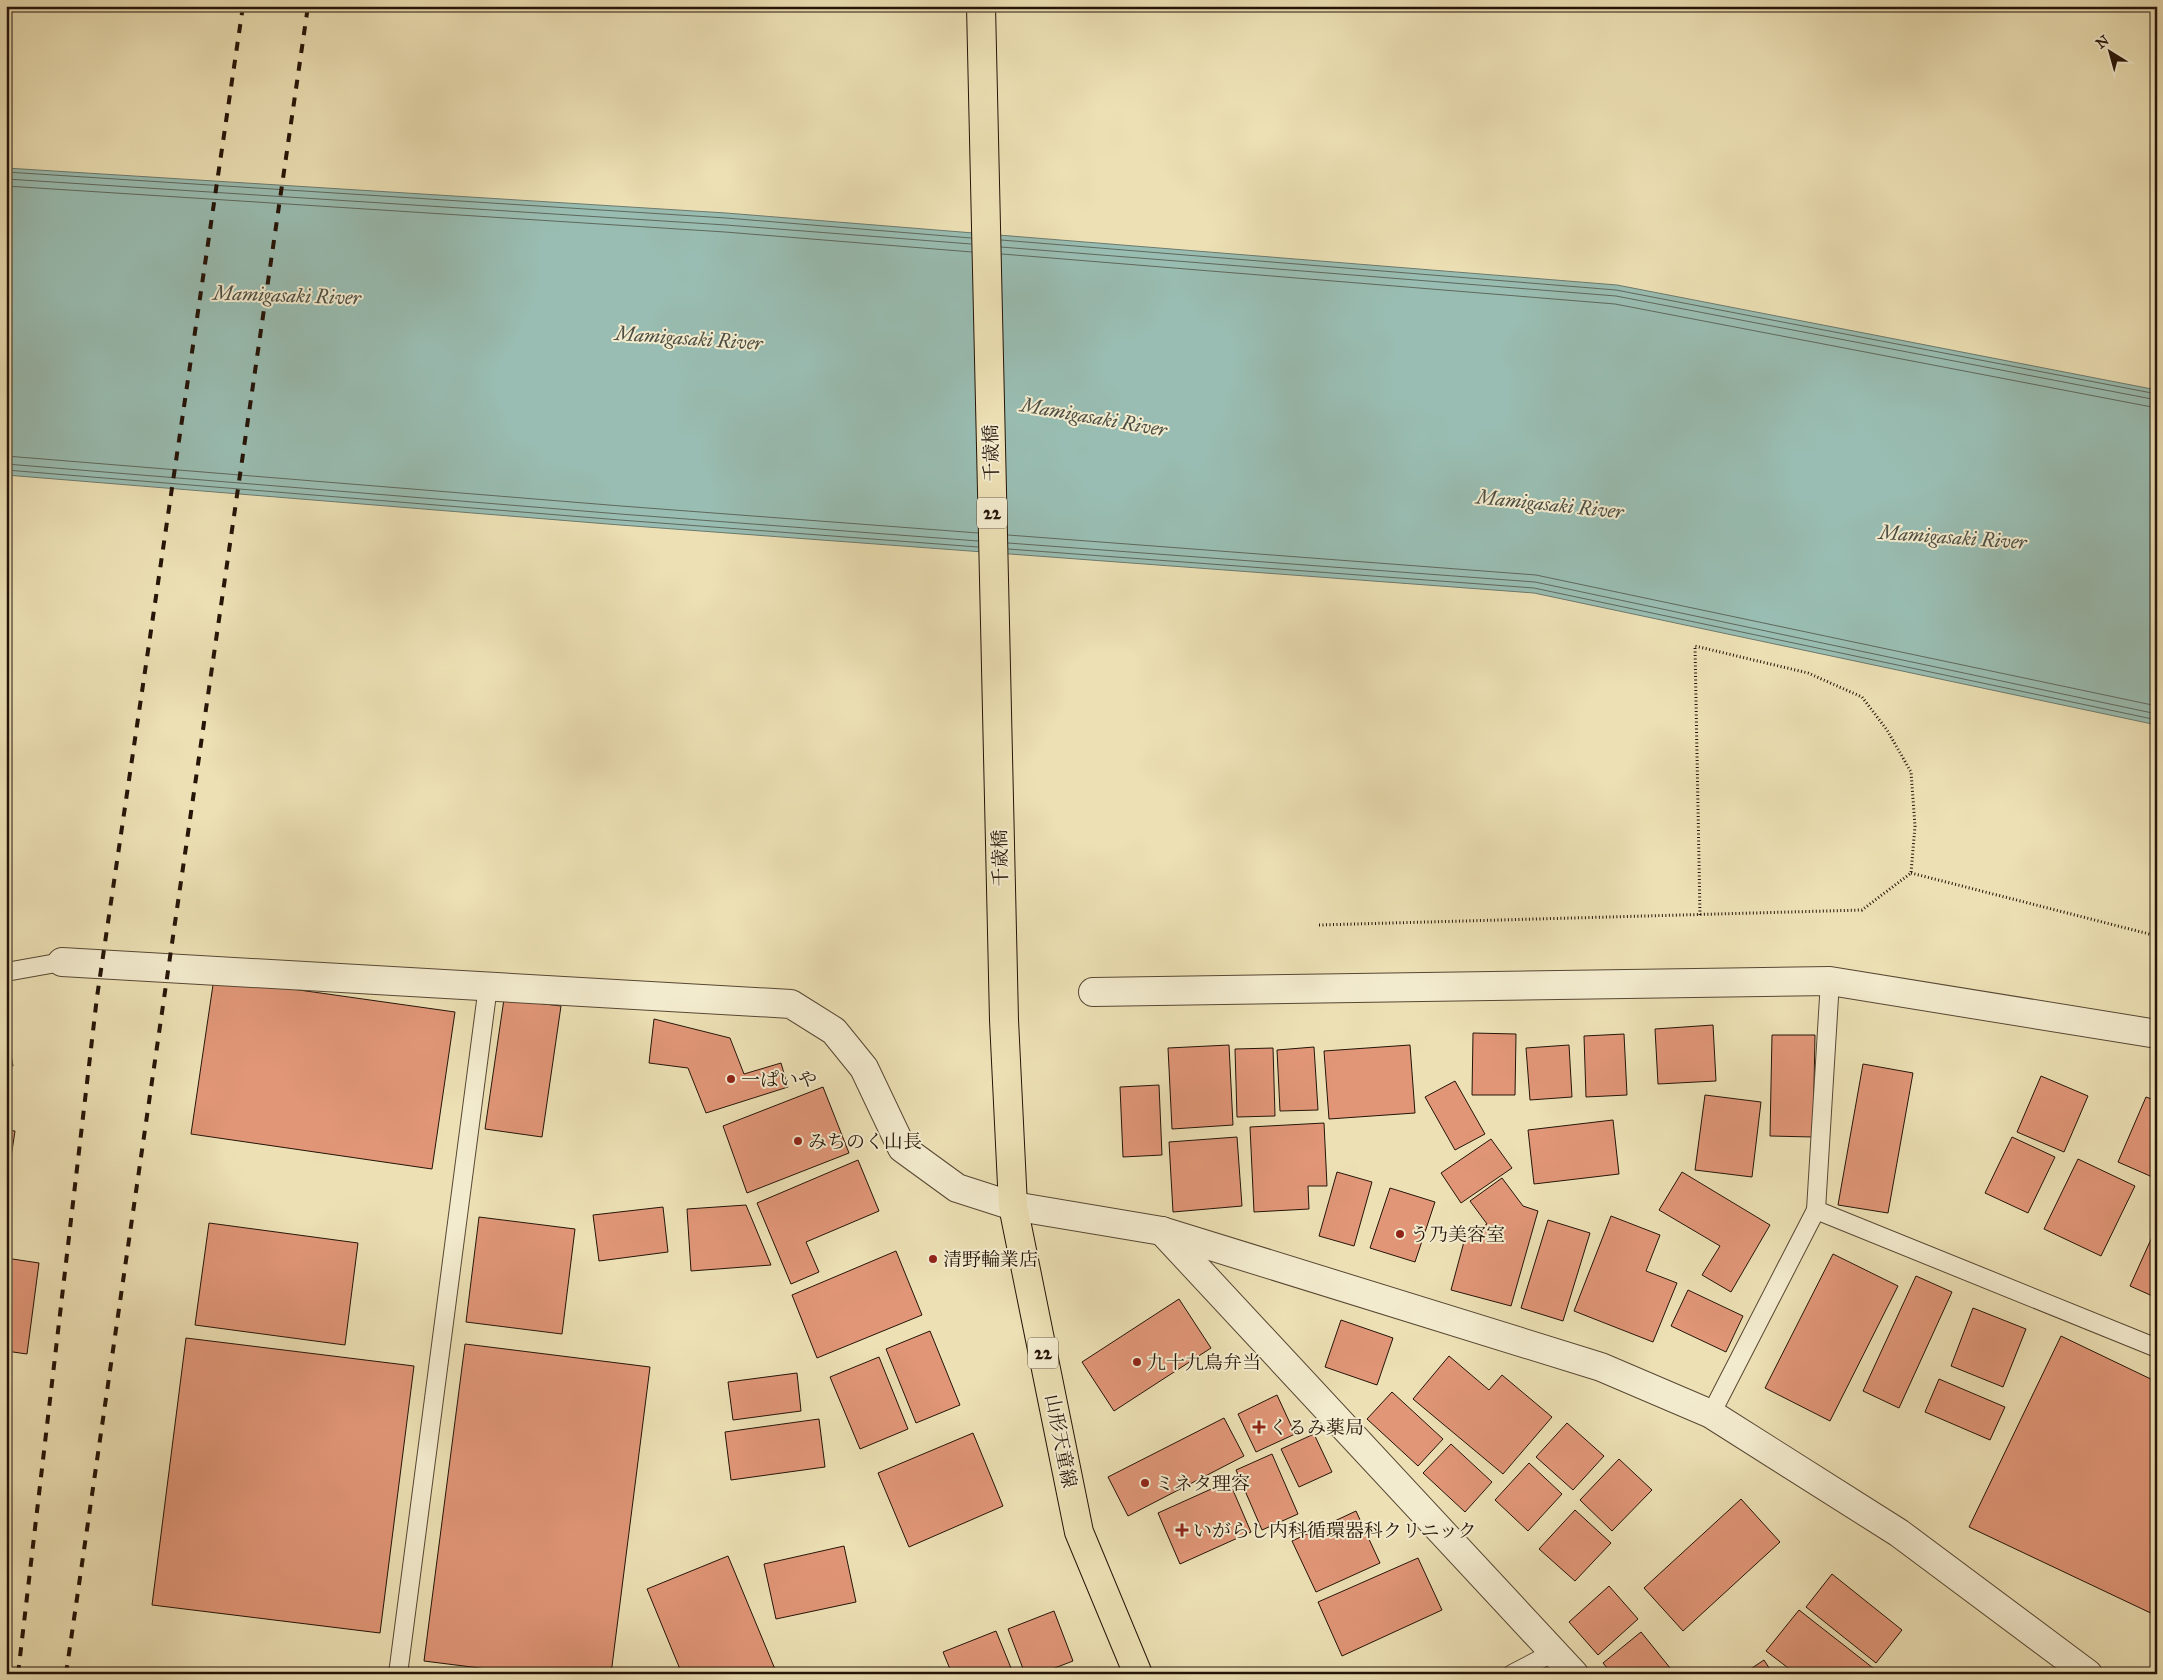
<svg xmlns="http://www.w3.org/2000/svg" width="2163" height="1680" font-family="'IM FELL Great Primer','Noto Serif JP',serif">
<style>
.water{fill:#99bdb2;stroke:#6b796e}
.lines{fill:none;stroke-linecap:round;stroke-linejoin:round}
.shore{stroke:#5f685d;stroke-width:1}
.building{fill:#e09677;stroke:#251408}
.service-casing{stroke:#574733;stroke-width:20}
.minor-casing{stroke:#574733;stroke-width:30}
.tertiary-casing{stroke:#574733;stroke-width:30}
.primary-casing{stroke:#251408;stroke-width:30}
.path{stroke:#251408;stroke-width:3;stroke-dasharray:1 2.5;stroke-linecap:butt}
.service{stroke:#f3ebce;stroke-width:18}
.minor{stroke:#f3ebce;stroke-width:28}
.tertiary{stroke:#f3ebce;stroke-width:28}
.primary{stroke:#ece0b4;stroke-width:28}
.rail{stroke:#251408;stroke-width:4;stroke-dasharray:9 9;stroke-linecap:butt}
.poi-dot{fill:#8f2418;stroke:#f3ebce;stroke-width:2}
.labels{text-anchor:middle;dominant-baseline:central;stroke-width:4;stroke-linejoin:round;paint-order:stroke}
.shield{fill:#f3ebce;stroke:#635443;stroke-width:1}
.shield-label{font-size:18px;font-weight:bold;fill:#251408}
.street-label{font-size:19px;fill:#251408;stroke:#f3ebce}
.poi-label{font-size:19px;fill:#251408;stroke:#f3ebce;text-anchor:start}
.water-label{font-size:20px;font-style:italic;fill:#4e4f44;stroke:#f3ebce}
</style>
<rect width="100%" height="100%" fill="#ece0b4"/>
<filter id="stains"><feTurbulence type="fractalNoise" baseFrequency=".004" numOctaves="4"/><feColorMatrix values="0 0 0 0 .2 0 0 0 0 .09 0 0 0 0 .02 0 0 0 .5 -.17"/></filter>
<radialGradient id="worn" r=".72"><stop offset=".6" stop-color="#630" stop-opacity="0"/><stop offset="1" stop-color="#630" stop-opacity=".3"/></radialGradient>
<!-- water -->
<polygon class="water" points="6,168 726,213 1617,285 2157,390 2157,725 1534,593 620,525 6,475"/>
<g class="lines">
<!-- shore -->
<g class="shore">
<polyline points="6,172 726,218 971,238"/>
<polyline points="6,179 726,225 971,244"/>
<polyline points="6,186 725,232 972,252"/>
<polyline points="1001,240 1616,290 2157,394"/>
<polyline points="1001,247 1616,296 2157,400"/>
<polyline points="1002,254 1615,304 2157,408"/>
<polyline points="6,456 621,506 978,533"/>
<polyline points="6,464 620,514 978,541"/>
<polyline points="6,470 620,520 978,547"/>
<polyline points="1008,535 1536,575 2157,706"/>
<polyline points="1008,543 1535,582 2157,714"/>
<polyline points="1008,549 1534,588 2157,720"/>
</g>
</g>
<!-- building -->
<g class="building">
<polygon points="214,978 455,1012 432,1169 191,1134"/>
<polygon points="504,999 561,1006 542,1137 485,1129"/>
<polygon points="654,1019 730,1038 744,1074 781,1063 788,1087 706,1113 688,1068 649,1063"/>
<polygon points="1713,1025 1716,1081 1658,1084 1655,1029"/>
<polygon points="6,1027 13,1066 6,1067"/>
<polygon points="1473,1033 1516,1034 1515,1095 1472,1095"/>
<polygon points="1624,1034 1627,1095 1586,1097 1584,1036"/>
<polygon points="1772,1035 1815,1035 1813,1137 1770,1136"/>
<polygon points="1229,1045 1233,1125 1172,1129 1168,1048"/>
<polygon points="1410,1045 1415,1113 1329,1119 1324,1051"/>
<polygon points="1569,1045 1572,1097 1530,1100 1526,1048"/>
<polygon points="1314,1047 1318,1110 1280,1111 1277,1050"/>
<polygon points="1273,1048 1275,1116 1237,1117 1235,1049"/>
<polygon points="1863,1064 1913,1073 1888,1213 1838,1205"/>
<polygon points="2041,1076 2088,1096 2064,1152 2017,1132"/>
<polygon points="1455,1081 1485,1134 1455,1150 1425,1097"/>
<polygon points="1159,1085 1162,1155 1123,1157 1120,1087"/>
<polygon points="823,1087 849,1153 747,1193 723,1126"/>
<polygon points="1705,1095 1761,1102 1752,1177 1695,1170"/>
<polygon points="2146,1097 2157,1101 2157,1179 2118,1162"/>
<polygon points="1613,1120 1619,1174 1534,1184 1528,1130"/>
<polygon points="1324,1123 1327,1186 1308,1186 1309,1209 1254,1212 1250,1127"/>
<polygon points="6,1130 15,1131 6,1191"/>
<polygon points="1237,1137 1242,1206 1173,1212 1169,1142"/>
<polygon points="2012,1137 2055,1157 2028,1213 1985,1193"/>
<polygon points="1491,1139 1512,1168 1461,1203 1441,1173"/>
<polygon points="2078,1159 2135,1186 2101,1256 2044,1229"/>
<polygon points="858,1160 879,1211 806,1242 819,1272 791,1284 757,1203"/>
<polygon points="1337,1172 1372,1182 1354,1246 1319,1236"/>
<polygon points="1682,1172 1770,1225 1731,1292 1702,1275 1720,1246 1659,1210"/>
<polygon points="1502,1178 1523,1206 1538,1211 1511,1306 1451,1290 1465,1238 1487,1224 1470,1201"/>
<polygon points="1390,1188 1435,1202 1415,1262 1370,1248"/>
<polygon points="746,1205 771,1265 691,1271 687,1209"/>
<polygon points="663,1207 668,1252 599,1261 593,1215"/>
<polygon points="1611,1216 1660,1235 1646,1271 1677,1283 1653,1342 1574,1311"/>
<polygon points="479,1217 575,1229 562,1334 466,1322"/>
<polygon points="1548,1220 1590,1233 1563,1321 1521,1308"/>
<polygon points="209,1223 358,1243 345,1345 195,1325"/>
<polygon points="2157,1226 2157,1298 2130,1286"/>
<polygon points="896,1251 922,1315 817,1358 792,1295"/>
<polygon points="1833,1254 1898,1286 1830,1421 1765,1388"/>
<polygon points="6,1258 39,1263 27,1354 6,1351"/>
<polygon points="1916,1276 1952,1292 1899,1408 1863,1391"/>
<polygon points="1688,1290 1743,1316 1726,1352 1671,1326"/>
<polygon points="1179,1299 1211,1348 1114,1411 1082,1362"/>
<polygon points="1973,1308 2026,1329 2003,1387 1951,1366"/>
<polygon points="1341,1320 1393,1338 1377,1385 1325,1367"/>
<polygon points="930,1331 960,1405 916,1423 886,1349"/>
<polygon points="2061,1336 2157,1382 2157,1616 1969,1527"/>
<polygon points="186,1338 414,1366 380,1633 152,1605"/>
<polygon points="465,1344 650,1367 611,1674 527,1674 424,1661"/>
<polygon points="1449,1356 1489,1390 1502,1375 1552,1417 1503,1474 1413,1399"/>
<polygon points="879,1357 908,1429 860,1449 830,1377"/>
<polygon points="797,1373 801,1411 733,1420 728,1382"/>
<polygon points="1939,1379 2005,1407 1990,1440 1925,1412"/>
<polygon points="1392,1392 1443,1439 1418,1466 1367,1419"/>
<polygon points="1277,1395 1295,1434 1256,1452 1238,1414"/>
<polygon points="1224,1418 1244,1456 1128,1516 1108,1477"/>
<polygon points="819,1419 825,1467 731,1480 725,1432"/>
<polygon points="1567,1423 1604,1456 1573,1490 1536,1457"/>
<polygon points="973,1433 1003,1506 909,1547 878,1473"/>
<polygon points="1314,1434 1332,1472 1299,1487 1281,1449"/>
<polygon points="1451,1444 1492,1482 1465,1512 1423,1473"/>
<polygon points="1272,1454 1298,1514 1262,1530 1236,1470"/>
<polygon points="1619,1459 1652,1490 1612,1531 1580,1500"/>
<polygon points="1529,1463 1562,1494 1528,1531 1495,1500"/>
<polygon points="1229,1481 1251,1532 1180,1564 1158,1513"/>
<polygon points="1741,1499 1780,1542 1683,1631 1644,1588"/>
<polygon points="1575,1510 1611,1543 1575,1581 1539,1549"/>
<polygon points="1356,1511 1380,1563 1316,1592 1292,1541"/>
<polygon points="844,1546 856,1602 776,1619 764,1564"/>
<polygon points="728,1556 777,1674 682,1674 647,1589"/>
<polygon points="1418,1558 1442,1610 1342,1656 1318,1602"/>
<polygon points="1832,1574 1902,1630 1876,1663 1806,1607"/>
<polygon points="1609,1586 1638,1619 1598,1655 1569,1622"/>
<polygon points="1799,1610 1873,1668 1869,1674 1796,1674 1766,1651"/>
<polygon points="1054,1611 1073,1661 1039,1674 1025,1674 1008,1629"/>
<polygon points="996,1631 1013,1673 952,1674 943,1652"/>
<polygon points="1641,1632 1675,1674 1612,1674 1603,1663"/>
<polygon points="1764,1660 1773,1674 1743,1674"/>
</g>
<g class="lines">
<!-- service casing -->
<g class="service-casing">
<g id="service">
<polyline points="6,972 62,962"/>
<polyline points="1816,1210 1830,981"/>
<polyline points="1711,1414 1816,1210 2157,1348"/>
<polyline points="398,1674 488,986"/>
<polyline points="1512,1674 1554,1652"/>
</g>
</g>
<!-- minor casing -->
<g class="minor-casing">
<g id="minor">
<polyline points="62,962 791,1004 834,1031 864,1068 902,1148 957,1188 1013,1206"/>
<polyline points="1093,992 1830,981 2157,1034"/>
<polyline points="1162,1231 1574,1674"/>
</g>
</g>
<!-- tertiary casing -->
<g class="tertiary-casing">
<polyline id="tertiary" points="1013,1206 1162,1231 1601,1367 1711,1414 1899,1533 2088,1674"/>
</g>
<!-- primary casing -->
<g class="primary-casing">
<polyline id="primary" points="981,6 1004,1020 1013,1206 1079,1532 1138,1674"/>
</g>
<!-- path -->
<g class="path">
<polyline points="1911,873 2157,936"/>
<polyline points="1319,925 1862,910 1911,873 1915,826 1911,772 1887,730 1862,697 1808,673 1695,646 1700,916"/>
</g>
<!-- service -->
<use href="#service" class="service"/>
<!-- minor -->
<use href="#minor" class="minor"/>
<!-- tertiary -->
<use href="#tertiary" class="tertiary"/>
<!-- primary -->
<use href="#primary" class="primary"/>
<!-- rail -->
<g class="rail">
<polyline points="18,1674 97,997 243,6"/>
<polyline points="66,1674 308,6"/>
</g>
</g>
<!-- markers -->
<g class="poi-dot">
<circle cx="731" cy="1079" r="5"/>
<circle cx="798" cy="1141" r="5"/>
<circle cx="1400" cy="1234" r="5"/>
<circle cx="933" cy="1259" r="5"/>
<circle cx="1137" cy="1362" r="5"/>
<path d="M1256.5 1419.5h5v5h5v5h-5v5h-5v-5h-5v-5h5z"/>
<circle cx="1145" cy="1483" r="5"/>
<path d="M1179.5 1522.5h5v5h5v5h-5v5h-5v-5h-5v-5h5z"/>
</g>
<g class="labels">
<!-- shield labels -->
<g class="shield">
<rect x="977" y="497.5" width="30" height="31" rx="4"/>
<rect x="1028" y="1337.5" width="30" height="31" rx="4"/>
</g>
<g class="shield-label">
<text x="992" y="513">22</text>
<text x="1043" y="1353">22</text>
</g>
<!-- street labels -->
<g class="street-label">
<text transform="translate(991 453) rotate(-91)">千歳橋</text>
<text transform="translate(1000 858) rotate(-91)">千歳橋</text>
<text transform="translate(1061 1441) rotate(79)">山形天童線</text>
</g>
<!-- poi labels -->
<g class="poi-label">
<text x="741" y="1079">一ぱいや</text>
<text x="808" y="1141">みちのく山長</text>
<text x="1410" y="1234">う乃美容室</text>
<text x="943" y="1259">清野輪業店</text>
<text x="1147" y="1362">九十九鳥弁当</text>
<text x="1269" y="1427">くるみ薬局</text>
<text x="1155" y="1483">ミネタ理容</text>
<text x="1193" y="1530">いがらし内科循環器科クリニック</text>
</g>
<!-- water labels -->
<g class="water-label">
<text transform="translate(287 295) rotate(2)">Mamigasaki River</text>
<text transform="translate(689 338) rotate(4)">Mamigasaki River</text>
<text transform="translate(1094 417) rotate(10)">Mamigasaki River</text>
<text transform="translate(1550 504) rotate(6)">Mamigasaki River</text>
<text transform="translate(1953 537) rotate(4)">Mamigasaki River</text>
</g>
</g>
<!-- margin -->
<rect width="2163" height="1680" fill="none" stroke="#ece0b4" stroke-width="25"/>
<rect x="8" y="8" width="2148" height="1665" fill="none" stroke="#251408" stroke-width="2.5"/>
<rect x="12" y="12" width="2138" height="1655" fill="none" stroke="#251408"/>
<!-- north arrow -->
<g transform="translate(2110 52) rotate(323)" stroke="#f3ebce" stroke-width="4" paint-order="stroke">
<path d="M0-4L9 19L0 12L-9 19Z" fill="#251408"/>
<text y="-8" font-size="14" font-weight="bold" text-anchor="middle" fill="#251408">N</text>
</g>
<rect width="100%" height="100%" filter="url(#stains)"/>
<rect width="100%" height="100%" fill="url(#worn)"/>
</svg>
